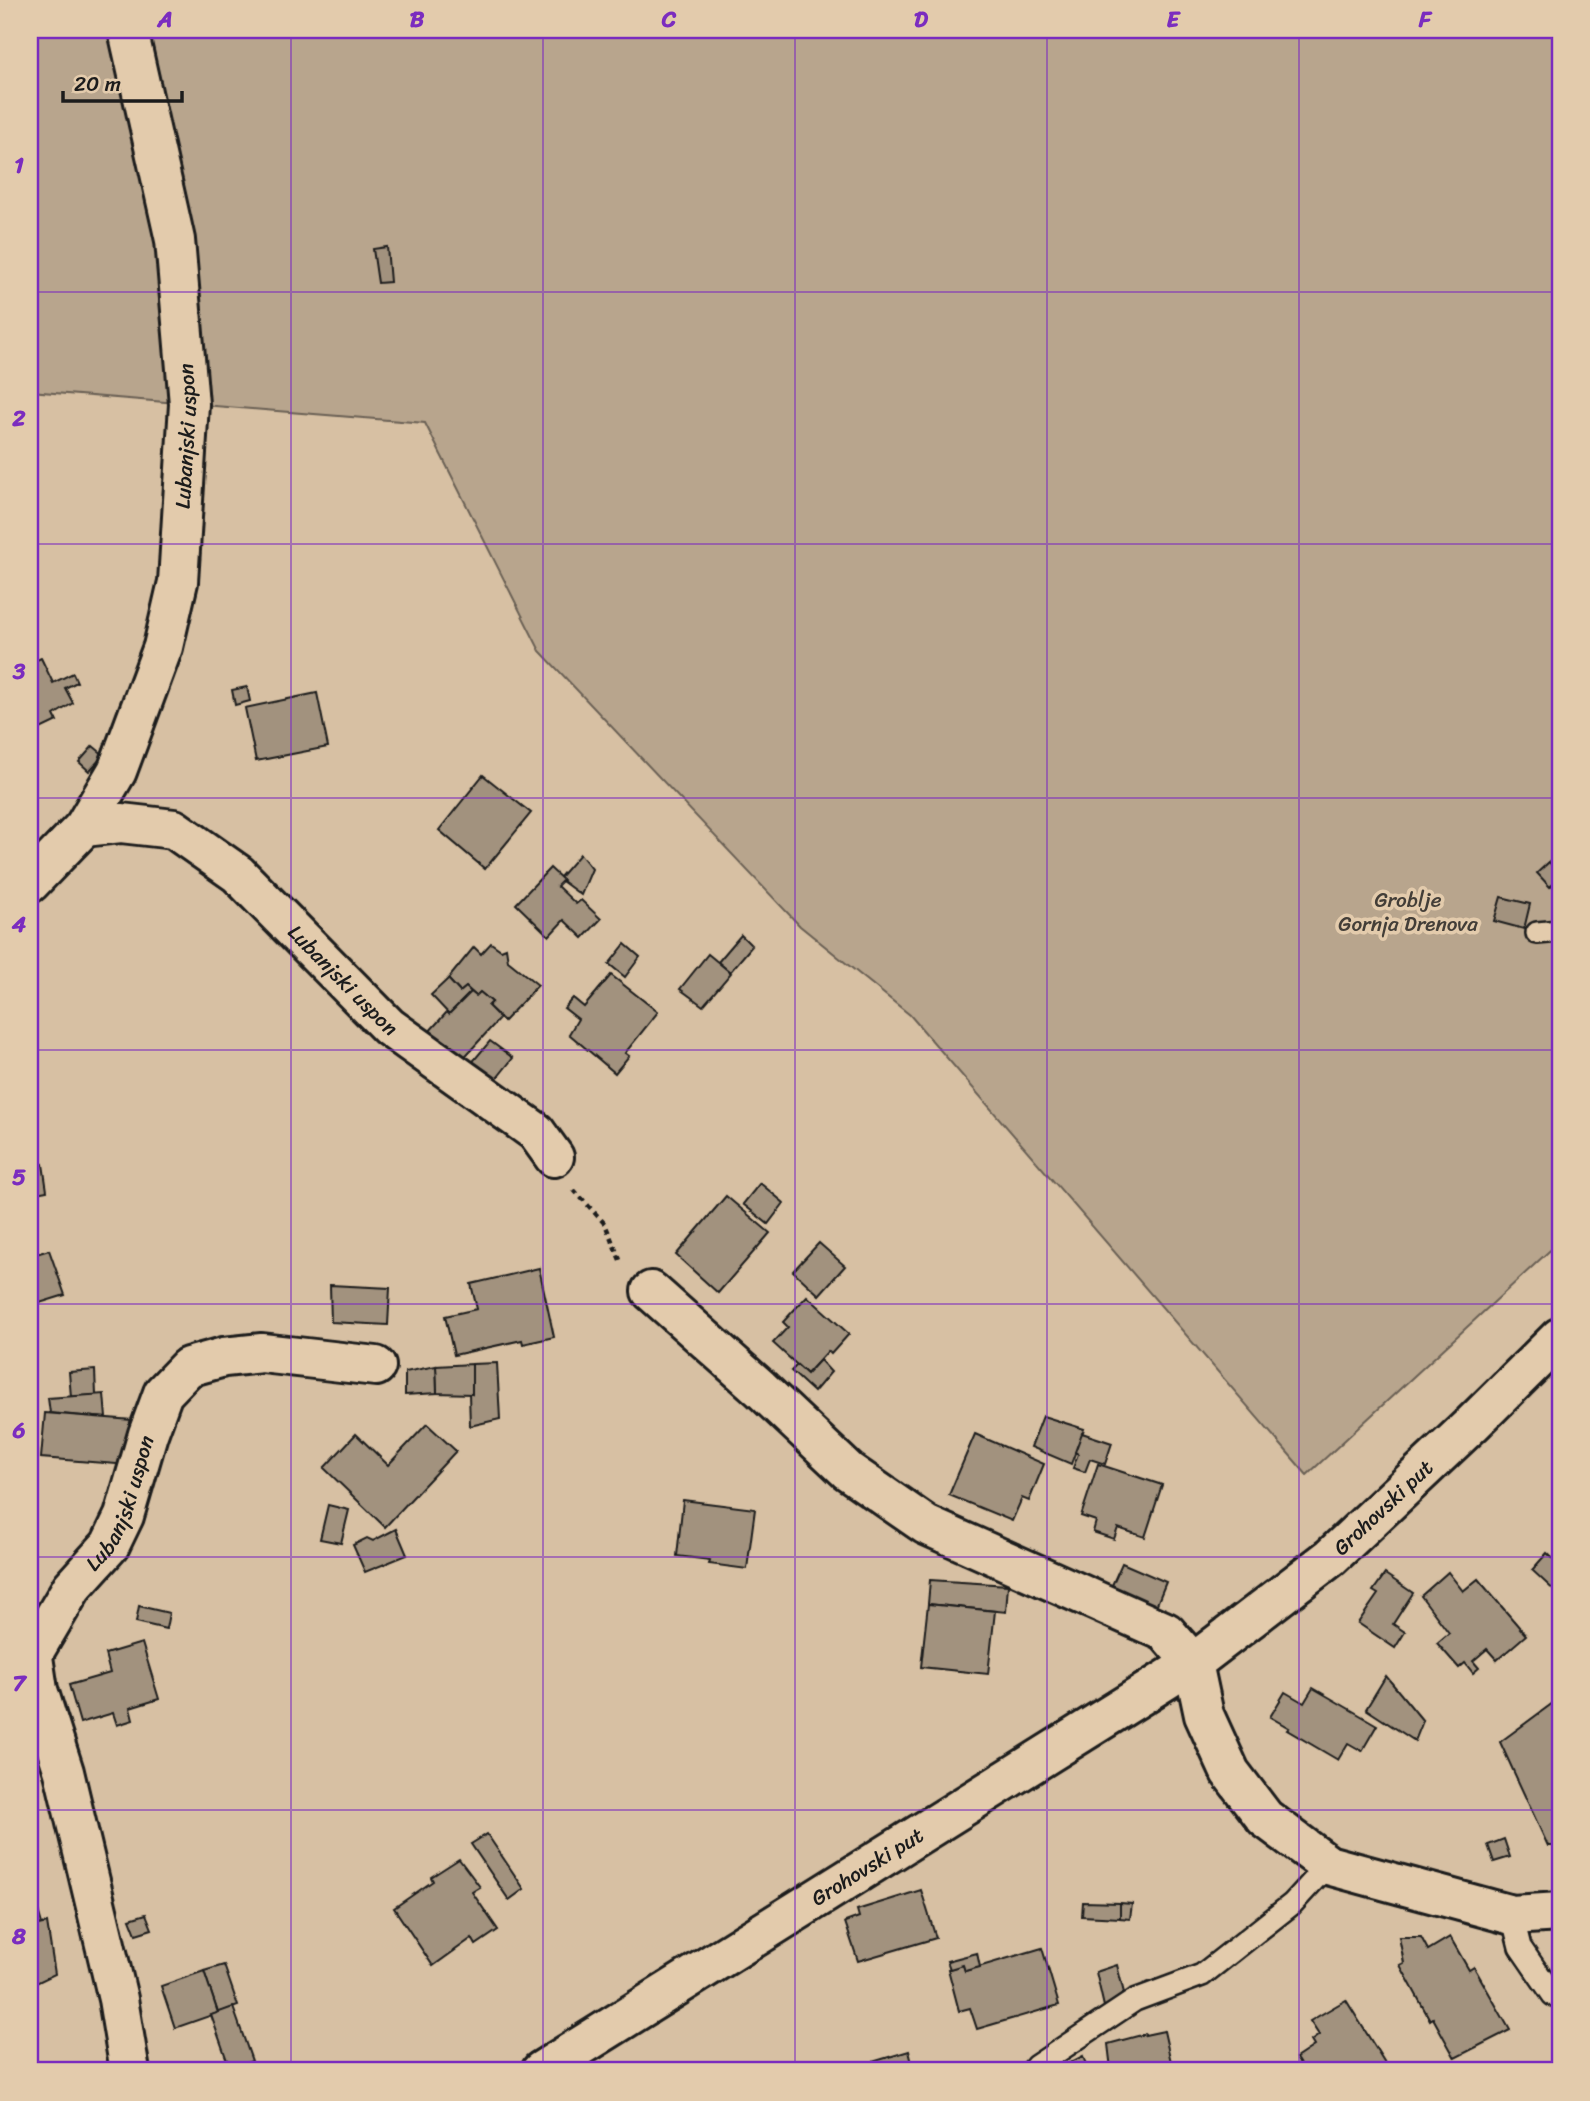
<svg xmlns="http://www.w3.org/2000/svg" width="1590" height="2101" font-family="Sriracha,sans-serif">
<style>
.green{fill:#b8a58d;stroke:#6a6054;stroke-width:2}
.building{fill:#a2927e;stroke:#1c1c1c;stroke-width:2}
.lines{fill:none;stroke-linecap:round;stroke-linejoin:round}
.lane-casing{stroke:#1c1c1c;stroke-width:26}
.street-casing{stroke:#1c1c1c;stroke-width:44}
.secondary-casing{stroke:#1c1c1c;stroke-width:44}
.path{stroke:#1c1c1c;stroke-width:4.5;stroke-dasharray:5 5;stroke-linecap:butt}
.lane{stroke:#e3cbac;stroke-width:21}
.street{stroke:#e3cbac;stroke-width:38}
.secondary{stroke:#e3cbac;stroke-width:38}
.grid{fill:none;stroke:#7b2cbf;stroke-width:2;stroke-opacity:0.55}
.labels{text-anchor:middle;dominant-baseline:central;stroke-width:7;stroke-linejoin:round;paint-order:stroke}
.street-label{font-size:21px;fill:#1c1c1c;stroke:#e3cbac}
.park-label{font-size:21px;fill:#433e38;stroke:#e3cbac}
.neatline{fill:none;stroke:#7b2cbf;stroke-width:2.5}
.grid-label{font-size:23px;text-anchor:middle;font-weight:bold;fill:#7b2cbf}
</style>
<rect width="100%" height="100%" fill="#d7c0a3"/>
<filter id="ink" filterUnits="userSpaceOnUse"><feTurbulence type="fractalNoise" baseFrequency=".0143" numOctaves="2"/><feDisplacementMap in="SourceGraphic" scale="14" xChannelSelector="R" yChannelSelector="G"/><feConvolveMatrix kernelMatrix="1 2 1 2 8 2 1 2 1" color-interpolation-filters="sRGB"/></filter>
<g filter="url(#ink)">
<!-- green -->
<polygon class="green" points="30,30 1560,30 1560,1241 1307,1475 910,1015 800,926 540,651 425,423 30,391"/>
<!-- building -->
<g class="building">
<polygon points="387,247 390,282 378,283 373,249"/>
<polygon points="41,658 53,683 73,673 77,682 65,688 73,703 54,715 57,721 30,734 30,663"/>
<polygon points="247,687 250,701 235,705 232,690"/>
<polygon points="317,693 328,747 256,761 245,708"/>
<polygon points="93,746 104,755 89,771 79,762"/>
<polygon points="483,775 531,813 485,869 439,830"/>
<polygon points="580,854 592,869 581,895 562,881 560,877"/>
<polygon points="1549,862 1560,874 1560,877 1550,887 1537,873"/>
<polygon points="550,868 563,880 557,886 576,904 581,900 601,919 583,938 564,920 549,936 516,904"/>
<polygon points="1501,897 1530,904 1524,929 1494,921"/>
<polygon points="741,935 752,946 730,972 718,962"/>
<polygon points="491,943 501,950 506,948 508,961 538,985 504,1021 488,1006 492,1002 480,992 476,996 466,987 460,992 448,979 474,947 481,954"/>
<polygon points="625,944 640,957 625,977 609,964"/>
<polygon points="708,954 731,973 703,1006 680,989"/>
<polygon points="611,975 658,1012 625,1053 629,1056 615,1073 569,1034 578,1019 564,1008 573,998 584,1007"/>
<polygon points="448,979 460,992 466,987 471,992 449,1014 431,995"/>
<polygon points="471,992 476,996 480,992 492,1002 488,1006 500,1018 459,1063 427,1034 447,1012 449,1014"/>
<polygon points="490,1041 513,1058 493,1083 469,1066"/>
<polygon points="43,1164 47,1191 30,1194 30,1167"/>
<polygon points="760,1183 784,1203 768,1224 743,1204"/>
<polygon points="726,1196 770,1233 718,1293 676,1255"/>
<polygon points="819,1243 845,1266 819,1295 793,1271"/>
<polygon points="30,1247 33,1255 49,1250 65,1295 30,1306"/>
<polygon points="539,1268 554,1337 523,1344 522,1340 454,1355 445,1316 477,1309 471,1284"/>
<polygon points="330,1285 390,1288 388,1325 331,1322"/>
<polygon points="807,1296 849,1334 831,1354 828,1351 807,1374 773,1343 788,1327 783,1322"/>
<polygon points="820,1360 831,1372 814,1392 791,1371 797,1365 807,1374"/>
<polygon points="497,1363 500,1419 470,1426 469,1393 472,1394 472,1364"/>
<polygon points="472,1364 472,1394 437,1393 436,1366"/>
<polygon points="436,1366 437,1393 405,1395 405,1372"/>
<polygon points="95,1370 96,1395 71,1397 69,1372"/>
<polygon points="104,1394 106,1418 50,1413 48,1398"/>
<polygon points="45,1413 132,1420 129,1465 41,1458"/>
<polygon points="1043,1416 1084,1429 1071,1464 1031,1447"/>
<polygon points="427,1424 456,1451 385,1527 324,1468 356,1434 388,1465"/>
<polygon points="1082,1433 1112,1443 1105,1464 1090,1459 1085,1472 1073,1468 1078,1454 1075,1452"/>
<polygon points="975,1434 1044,1464 1029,1501 1022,1498 1012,1521 949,1495"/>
<polygon points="1098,1464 1162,1485 1145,1537 1118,1528 1114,1539 1093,1532 1096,1521 1081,1516"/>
<polygon points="683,1500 755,1509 747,1569 709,1564 710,1560 677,1556"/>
<polygon points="328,1505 349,1510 341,1543 320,1539"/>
<polygon points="396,1529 407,1555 365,1572 353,1545 367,1538 373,1541"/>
<polygon points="1547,1553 1560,1565 1560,1596 1532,1570"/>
<polygon points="1122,1563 1166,1582 1153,1614 1108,1594"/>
<polygon points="1448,1572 1463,1591 1478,1579 1526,1635 1497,1660 1487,1649 1473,1661 1479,1668 1473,1673 1465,1663 1459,1668 1437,1643 1449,1633 1421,1596"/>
<polygon points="1385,1574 1413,1593 1393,1624 1405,1632 1395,1648 1358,1623 1378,1594 1373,1591"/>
<polygon points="930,1580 1008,1585 1006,1612 928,1604"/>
<polygon points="928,1604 995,1611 988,1674 921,1667"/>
<polygon points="139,1606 169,1613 166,1629 136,1622"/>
<polygon points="142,1643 159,1699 130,1708 133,1720 117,1725 113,1713 80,1723 69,1685 110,1673 105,1654"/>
<polygon points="1386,1676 1423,1721 1415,1741 1366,1709"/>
<polygon points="1313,1688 1377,1725 1362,1751 1348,1743 1338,1760 1287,1730 1289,1728 1270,1717 1285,1692 1304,1703"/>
<polygon points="1557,1700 1560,1717 1560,1846 1548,1846 1500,1742"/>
<polygon points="487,1834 524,1889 509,1900 471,1844"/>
<polygon points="1504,1839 1510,1857 1494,1862 1488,1845"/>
<polygon points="459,1859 480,1887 472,1892 498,1930 476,1945 472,1938 433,1966 394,1908 433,1881 431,1877"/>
<polygon points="921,1890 936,1938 858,1961 845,1922 859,1917 857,1910"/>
<polygon points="35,1900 42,1924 30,1927 30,1902"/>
<polygon points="1083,1902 1120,1903 1120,1918 1082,1916"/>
<polygon points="1120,1903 1132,1904 1130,1919 1120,1918"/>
<polygon points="146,1914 152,1929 136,1934 130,1919"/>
<polygon points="47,1923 55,1974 30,1986 30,1927"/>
<polygon points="1399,1937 1421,1937 1428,1950 1450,1937 1469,1970 1474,1967 1510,2030 1455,2058 1433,2018 1430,2020 1400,1965 1404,1963"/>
<polygon points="1042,1948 1059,2005 977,2029 970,2008 959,2011 948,1969 963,1965 965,1971"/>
<polygon points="977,1953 980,1967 965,1971 963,1965 950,1969 947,1961"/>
<polygon points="224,1965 238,2006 218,2013 204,1971"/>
<polygon points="1117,1965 1127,2005 1105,2011 1096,1972"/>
<polygon points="204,1971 218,2013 175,2028 161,1986"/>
<polygon points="1346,2000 1390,2071 1304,2071 1296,2058 1314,2046 1311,2041 1319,2035 1310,2021"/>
<polygon points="233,2007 252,2061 230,2069 211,2015"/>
<polygon points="1164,2031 1173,2071 1124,2071 1124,2066 1111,2069 1108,2044 1145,2034 1145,2035"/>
<polygon points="909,2051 914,2071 842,2071"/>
<polygon points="1083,2056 1088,2071 1057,2071 1069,2063"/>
<polygon points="781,2063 783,2069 797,2066 798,2071 755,2071"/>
</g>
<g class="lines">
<!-- lane casing -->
<g class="lane-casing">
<g id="lane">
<polyline points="1537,933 1560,931"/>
<polyline points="1512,1915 1520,1947 1553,1995"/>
<polyline points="1032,2071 1036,2066 1135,2000 1202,1975 1292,1904 1328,1865"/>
</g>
</g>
<!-- street casing -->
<g class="street-casing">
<g id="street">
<path id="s1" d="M84 827 121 823 174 829 238 874 389 1027 536 1132 554 1157"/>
<path id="s2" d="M30 883 84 827 117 771 163 647 178 582 189 404 175 240 128 30"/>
<polyline points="651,1291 760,1388 848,1471 926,1525 1166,1632 1193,1663 1204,1715 1230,1772 1265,1818 1328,1865 1512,1915 1560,1912"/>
<polyline points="30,1637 38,1690 64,1772 118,1999 130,2071"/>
<path id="s3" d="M32 1655 72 1587 110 1545 124 1516 148 1434 163 1393 188 1367 224 1357 262 1353 376 1366"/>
</g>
</g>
<!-- secondary casing -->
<g class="secondary-casing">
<g id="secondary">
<path id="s4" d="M541 2071 1193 1663 1331 1557 1472 1424 1560 1337"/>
</g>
</g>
<!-- path -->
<polyline class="path" points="574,1190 605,1224 620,1260 623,1263"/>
<!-- lane -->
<use href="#lane" class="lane"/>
<!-- street -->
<use href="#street" class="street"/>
<!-- secondary -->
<use href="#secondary" class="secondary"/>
</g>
</g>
<!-- grid -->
<path class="grid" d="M291 30V2071M543 30V2071M795 30V2071M1047 30V2071M1299 30V2071M30 292H1560M30 544H1560M30 798H1560M30 1050H1560M30 1304H1560M30 1557H1560M30 1810H1560"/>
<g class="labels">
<!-- street labels -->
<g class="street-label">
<text stroke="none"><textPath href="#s2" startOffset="488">Lubanjski uspon</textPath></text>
<text stroke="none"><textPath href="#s1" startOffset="318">Lubanjski uspon</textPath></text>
<text stroke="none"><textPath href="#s3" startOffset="178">Lubanjski uspon</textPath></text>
<text stroke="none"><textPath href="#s4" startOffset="1015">Grohovski put</textPath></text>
<text stroke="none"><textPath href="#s4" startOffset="385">Grohovski put</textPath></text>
</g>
<!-- park labels -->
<g class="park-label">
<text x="1408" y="900">Groblje<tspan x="1408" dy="24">Gornja Drenova</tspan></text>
</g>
</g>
<!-- margin -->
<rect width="1590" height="2101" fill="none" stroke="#e3cbac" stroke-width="77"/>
<!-- scale -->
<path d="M63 91v10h119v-10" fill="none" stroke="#1c1c1c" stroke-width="3.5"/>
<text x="74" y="91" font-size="21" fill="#1c1c1c" stroke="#e3cbac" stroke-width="5" paint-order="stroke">20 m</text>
<rect x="38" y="38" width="1514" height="2024" class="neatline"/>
<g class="grid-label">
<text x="165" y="27">A</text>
<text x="417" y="27">B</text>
<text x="669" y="27">C</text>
<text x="921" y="27">D</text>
<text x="1173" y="27">E</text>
<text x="1425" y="27">F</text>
<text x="19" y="173">1</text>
<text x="19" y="426">2</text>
<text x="19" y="679">3</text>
<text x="19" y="932">4</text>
<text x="19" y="1185">5</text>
<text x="19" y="1438">6</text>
<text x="19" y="1691">7</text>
<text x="19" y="1944">8</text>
</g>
</svg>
